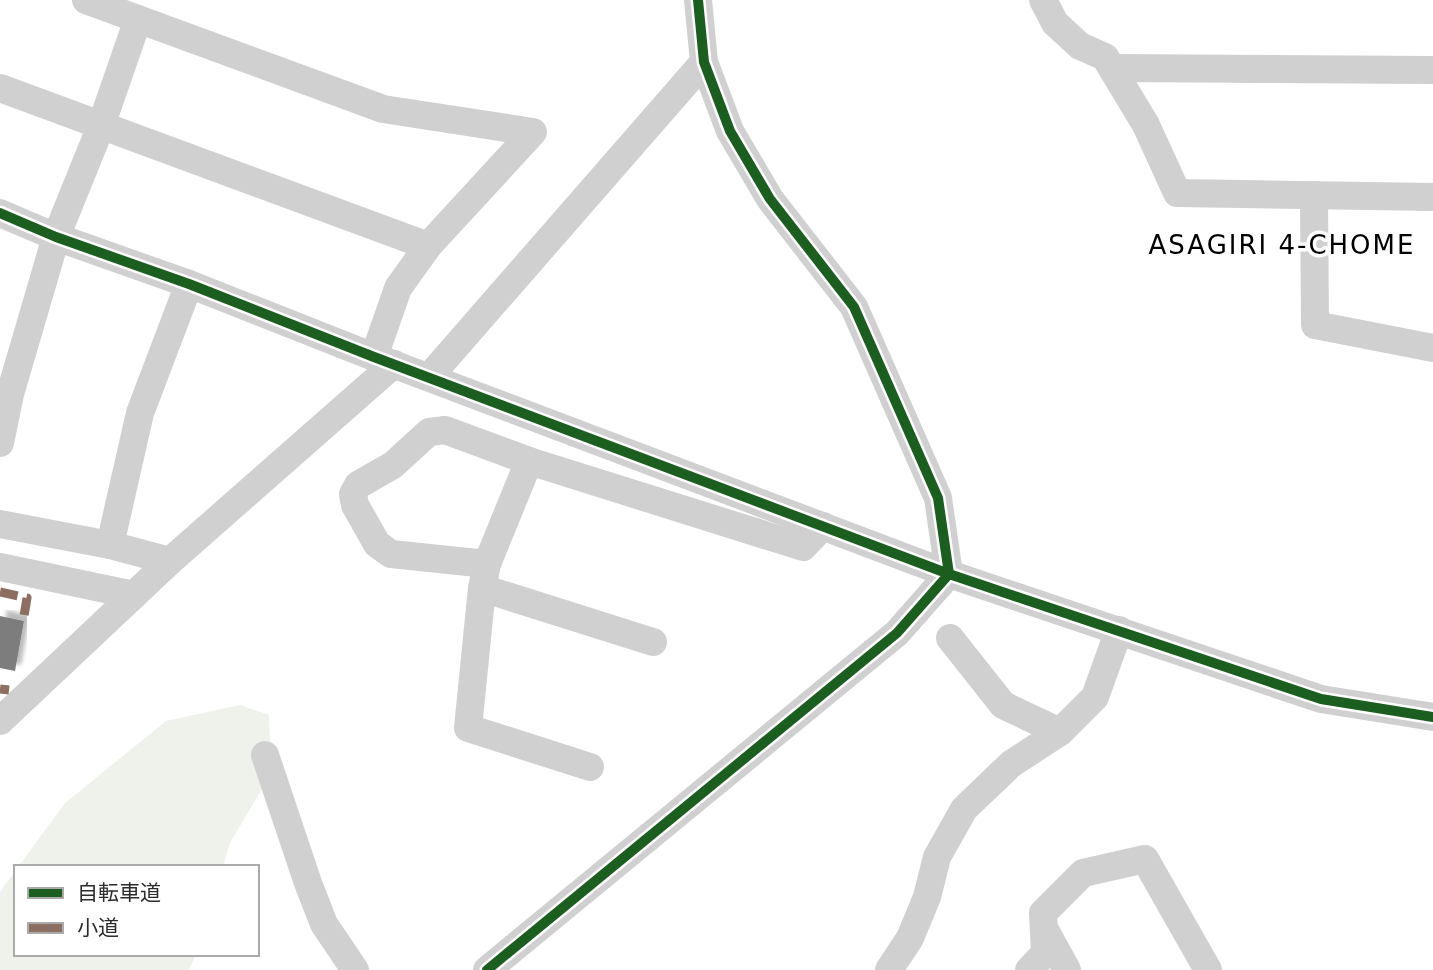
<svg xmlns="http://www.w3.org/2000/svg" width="1433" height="970" font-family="'DejaVu Sans','Noto Sans JP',sans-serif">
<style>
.green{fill:#eef2eb}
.building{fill:#7d7d7d;filter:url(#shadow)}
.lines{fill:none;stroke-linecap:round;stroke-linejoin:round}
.minor{stroke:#d0d0d0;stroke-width:28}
.quiet{stroke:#8d6e63;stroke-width:9;stroke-dasharray:18 9;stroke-linecap:butt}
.cycleway-casing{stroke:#fff;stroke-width:15}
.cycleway{stroke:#1b5e20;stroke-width:10}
.labels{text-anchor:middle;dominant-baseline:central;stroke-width:7;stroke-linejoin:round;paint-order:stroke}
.neighbourhood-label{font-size:26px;letter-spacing:2px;fill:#000;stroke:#fff}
</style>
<defs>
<filter id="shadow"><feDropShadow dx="6" dy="-6" stdDeviation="2" flood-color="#0004"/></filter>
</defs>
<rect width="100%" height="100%" fill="#fff"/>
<!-- green -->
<g class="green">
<polygon points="240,705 269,715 270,742 266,782 230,843 223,867 18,867 65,803 166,721"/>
<polygon points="16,870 16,954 196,954 189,970 0,970 0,892"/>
</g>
<!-- building -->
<polygon class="building" points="0,616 24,621 15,671 0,668"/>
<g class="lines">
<!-- minor -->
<g class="minor">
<polyline points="86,0 383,109 533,132 428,246 398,288 374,357"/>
<polyline points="1043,0 1055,23 1080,46 1105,57 1146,125 1177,193 1433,197"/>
<polyline points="1112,68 1433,70"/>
<polyline points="0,88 428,246"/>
<polyline points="1314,196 1315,325 1433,348"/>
<polyline points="0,213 56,237 189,284 374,357 949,574 1321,699 1433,717"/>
<polyline points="430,376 704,62"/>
<polyline points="0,443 10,394 56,237 101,126 138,19"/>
<polyline points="529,461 487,564 482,588 468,728 590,767"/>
<polyline points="0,524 110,545 170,561"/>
<polyline points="110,545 140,413 189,284"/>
<polyline points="487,564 391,554 377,544 355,505 353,494 358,485 393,465 429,432 445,430 529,461 803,547 823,526"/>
<polyline points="0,567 134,595"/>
<polyline points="482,588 653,642"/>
<polyline points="950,638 1003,705 1060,732"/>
<polyline points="0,721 170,561 394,364"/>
<polyline points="265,755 308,883 324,924 355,970"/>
<polyline points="1045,930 1067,970"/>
<polyline points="487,970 897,633 949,574 938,498 854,307 770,199 730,131 704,62 698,0"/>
<polyline points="889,970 910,938 927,897 937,857 964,809 1011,764 1060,732 1095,697 1119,630"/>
<polyline points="1029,970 1045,953 1043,913 1083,873 1145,859 1208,970"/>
</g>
<!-- quiet -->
<g class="quiet">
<polyline points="0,592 27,598 24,616"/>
<polyline points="0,689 9,690"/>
</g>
<!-- cycleway casing -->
<g class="cycleway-casing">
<g id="cycleway">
<polyline points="0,213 56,237 189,284 374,357 949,574 1321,699 1433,717"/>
<polyline points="487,970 897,633 949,574 938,498 854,307 770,199 730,131 704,62 698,0"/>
</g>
</g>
<!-- cycleway -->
<use href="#cycleway" class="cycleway"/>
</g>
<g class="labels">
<!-- neighbourhood labels -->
<g class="neighbourhood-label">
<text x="1282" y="245">ASAGIRI 4-CHOME</text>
</g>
</g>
<!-- legend -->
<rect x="14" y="865" width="245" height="91" fill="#ffffff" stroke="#aaaaaa" stroke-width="2"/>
<rect x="28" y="888" width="35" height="10" fill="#1b5e20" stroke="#aaaaaa" stroke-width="2"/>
<text x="77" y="900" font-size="21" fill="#2b2b2b">自転車道</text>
<rect x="28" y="923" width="35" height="10" fill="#8d6e63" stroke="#aaaaaa" stroke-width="2"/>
<text x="77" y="935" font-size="21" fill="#2b2b2b">小道</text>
</svg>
